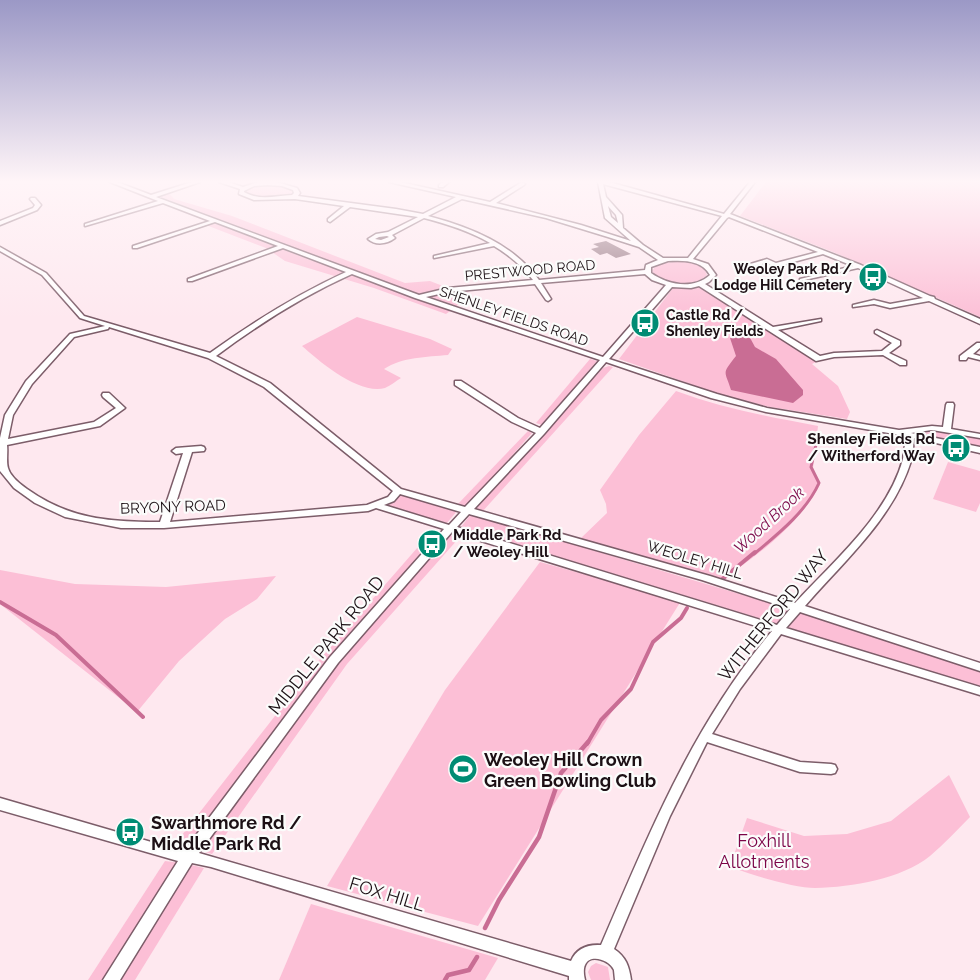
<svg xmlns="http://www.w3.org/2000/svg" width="980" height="980" font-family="Raleway,sans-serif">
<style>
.green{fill:#fcbfd6}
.water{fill:#c96d94}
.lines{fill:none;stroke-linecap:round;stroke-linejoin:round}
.stream-far2{stroke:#c96d94;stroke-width:3}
.stream-far1{stroke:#c96d94;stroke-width:4}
.stream{stroke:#c96d94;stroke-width:4.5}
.building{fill:#957581}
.minor-casing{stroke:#7c5d69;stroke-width:3}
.minor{fill:#fff;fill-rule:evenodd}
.labels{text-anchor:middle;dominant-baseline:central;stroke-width:4.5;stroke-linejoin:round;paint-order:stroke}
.far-poi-label{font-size:14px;font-weight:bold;fill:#1c1015;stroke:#fbfcfb;text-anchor:end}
.far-street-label{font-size:14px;fill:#1c1015;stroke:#fbfcfb}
.poi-label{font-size:15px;font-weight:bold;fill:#1c1015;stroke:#fbfcfb;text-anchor:end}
.street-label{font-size:15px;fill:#1c1015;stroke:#fbfcfb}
.water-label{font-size:16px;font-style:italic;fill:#7d094a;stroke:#fbfcfb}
.near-street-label{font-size:18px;fill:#1c1015;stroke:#fbfcfb}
.near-poi-label{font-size:18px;font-weight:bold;fill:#1c1015;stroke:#fbfcfb;text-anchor:start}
.near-park-label{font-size:18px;fill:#7b0447;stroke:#fbfcfb}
</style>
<rect width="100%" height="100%" fill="#fee8ef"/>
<!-- green -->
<g class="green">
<polygon points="766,182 980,182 980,317 833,252 740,216"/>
<path d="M258 185H279L292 190 293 193C282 202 257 199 244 193V190Z"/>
<path d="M168 192 174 199 232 216 405 283 430 281 448 288 471 286C466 299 458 306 446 314L374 288 285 261 266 248 206 225 214 223 313 261 317 259 161 197Z"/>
<path d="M681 261C691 263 704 264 707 275 695 288 662 286 652 271L657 264Z"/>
<polygon points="676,284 701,286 808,352 816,362 812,364 838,386 850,412 847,419 770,407 719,394 619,359"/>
<path d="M357 317 430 339 452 349 448 355C427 357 402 357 384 369L401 378C396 381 390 386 385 388 359 395 320 362 302 346Z"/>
<polygon points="590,359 597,361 542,425 536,423"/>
<polygon points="609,366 613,367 482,512 473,511 603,368"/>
<path d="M676 391C722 408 769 417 818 426L813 468 820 485C797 526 760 554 722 579L580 539 607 513 606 504 600 490 639 435Z"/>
<polygon points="528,431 532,433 465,509 456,506"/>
<polygon points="934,431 980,438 980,448 919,434"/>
<polygon points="948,462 980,471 980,503 976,512 933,499"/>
<polygon points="400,494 457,511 447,523 387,506"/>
<polygon points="471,514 793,610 781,625 461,527"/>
<polygon points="432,531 441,534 189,850 175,844 314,666"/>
<polygon points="449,535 459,538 347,664 212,854 202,851 335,665"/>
<polygon points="540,562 681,601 478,926 327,886 445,690"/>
<polygon points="0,570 75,584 166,587 276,576 257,599 225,619 179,661 137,712 0,604"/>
<polygon points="799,611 980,669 980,688 787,629"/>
<path d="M949 775 970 817C957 830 944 844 930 856 901 879 853 887 815 888 795 888 749 875 730 866L747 818 804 836 847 834 891 821Z"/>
<polygon points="165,861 181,863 106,980 88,980"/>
<polygon points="187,864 204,868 135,980 118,980"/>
<polygon points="311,904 498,958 485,980 279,980"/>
<polygon points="596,963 608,967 610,980 591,980 588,972 591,966"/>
</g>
<!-- water -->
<path class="water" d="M738 331 748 334 755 347 776 359 803 390V395L793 403 731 390C725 370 721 375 736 356L730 338Z"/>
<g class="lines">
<!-- stream-far2 -->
<path class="stream-far2" d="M754 554C778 534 806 512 819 483L811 467 818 436"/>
<!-- stream-far1 -->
<g class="stream-far1">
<polyline points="720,581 755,552"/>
<polyline points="0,602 56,635 143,717"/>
<polyline points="587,744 601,720 631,689 653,642 681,618 687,608"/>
</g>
<!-- stream -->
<g class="stream">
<polyline points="485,928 499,900 539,837 561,773 588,742"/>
<polyline points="445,980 448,975 469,970 477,957"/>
</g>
</g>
<!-- building -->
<polygon class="building" points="606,241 631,254 616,258 607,253 600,255 591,249 599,247 593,244"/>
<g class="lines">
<!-- minor casing -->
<g class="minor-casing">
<g id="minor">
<path d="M110 182H117L151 195 192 182H200L156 197 419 295 448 288 533 280C522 266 509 255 494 246L434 258V256L490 243C470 231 447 224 424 218L392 235 395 238C387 244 376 246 368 239L376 234 388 232 418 217 350 207 330 222 328 221V219L344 206 295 199 254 200 239 194 240 189 219 182H228L243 187 258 182H276L297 188 300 193 298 196 396 209 423 214 456 197 389 182H400L490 202 522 182 525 184 524 185 496 203 581 225 631 241 605 218 598 182H609L724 214 750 182H755L730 214 861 265 930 296 934 297 935 299 980 319V324L929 301 890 308 874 304 853 307V305L874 300 890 304 923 298 858 268 800 281V279L853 266 823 254 775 267 766 263 747 267V265L767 259 776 263 818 252 729 217 727 218 693 259 708 264 716 275 709 282 705 284 773 327 821 319V321L778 330 820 356 834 353 882 351 892 343 875 333V331L877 330 900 341V345L889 353 906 361V365H900L883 355 834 357 816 361 699 286 691 288 672 287 609 359 717 394 767 408 899 430 932 426 943 427 946 405 947 403H953L954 405 951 429 980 434V438L932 430 911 433 980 447V453L914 438C913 446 913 454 911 461 893 519 843 562 805 606L980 663V671L800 612 786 628 980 687V695L781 634 740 689 712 734 800 762 831 764 835 765 837 769 835 773 831 774 800 772 707 742 670 816 614 949C626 957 629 966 631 980H615C615 979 614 971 614 970 610 960 590 953 585 965 583 969 584 976 585 980H569V976L211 867 192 863 120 980H103L178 861 0 810V798L165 846 185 850 330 657 444 529 376 508 368 511 164 528H121L65 517 35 503 14 488 0 471V438L5 415 26 381 70 334 105 326 80 318 42 275 0 251V247L46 273 84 316 210 353C253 322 298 294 346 272L283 248 192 281H188V279L278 246 215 222 137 248H133V246L210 221 163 203 85 226V224L158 201ZM603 184 722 216 688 258H663L643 245 623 228 622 215 606 197ZM268 185 282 186 293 190 294 193 292 195C275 196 259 201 244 192V191L254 186ZM462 199 546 218 608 237 639 247 658 260 646 265 645 270 539 280C513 244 470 227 428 216ZM608 206 616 215 618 223 611 217ZM387 236 389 237 381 240 375 239 379 237ZM668 261C683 260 702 260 710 275 693 290 668 285 651 273V267ZM352 274 415 298 600 360 540 428 518 418 461 381H455V385L512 422 536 433 465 507 401 489 270 383 216 356C259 324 303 296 352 274ZM645 274 652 280 666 285 603 357 426 297 448 292 535 284 546 300 548 301 551 299 541 283ZM109 327 208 358 264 387 393 491 388 497 367 505 170 522 192 452 204 451 205 449 204 447 201 446 176 448 172 451 176 454 183 453 160 522C109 522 69 519 27 489 20 484 10 476 8 468 6 461 8 452 7 445L100 426 125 408 109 393H103L102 395 103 397 116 408 94 422 8 439 13 415 32 384 74 337 108 329ZM606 362 711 398 766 412 906 436C905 444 904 452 903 459 888 515 833 562 795 603L710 576 474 509 544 434ZM400 494 461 512 449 525 384 505 394 501ZM469 514 702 580 790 609 777 625 457 527ZM452 532 772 631C692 726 650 832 601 945 587 944 576 949 571 961L199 853 338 663Z"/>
<polygon points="443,182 449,182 443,187 439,187 439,185"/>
<polygon points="31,198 35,198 41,205 37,210 0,225 0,221 33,208 35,205 30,199"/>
<polygon points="977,343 980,343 980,348 973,354 980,356 980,360 968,357 966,360 960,360 960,356"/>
</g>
</g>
<!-- minor -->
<use href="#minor" class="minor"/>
</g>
<!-- sky -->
<linearGradient id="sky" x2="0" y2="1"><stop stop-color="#9b98c6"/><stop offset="0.57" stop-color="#fff5f8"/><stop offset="1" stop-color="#fff5f8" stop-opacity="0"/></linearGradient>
<rect width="980" height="319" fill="url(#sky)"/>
<!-- icons -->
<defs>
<g id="bus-disc" transform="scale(1.5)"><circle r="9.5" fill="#008c74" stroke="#fbfcfb"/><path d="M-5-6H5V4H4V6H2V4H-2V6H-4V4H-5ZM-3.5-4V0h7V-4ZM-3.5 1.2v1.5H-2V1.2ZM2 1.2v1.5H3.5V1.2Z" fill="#fff"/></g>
<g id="stadium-disc" transform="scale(1.5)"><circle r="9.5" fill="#008c74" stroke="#fbfcfb"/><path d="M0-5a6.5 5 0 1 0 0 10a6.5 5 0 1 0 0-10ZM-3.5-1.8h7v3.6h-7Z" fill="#fff"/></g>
</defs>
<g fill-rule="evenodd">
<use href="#bus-disc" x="873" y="277"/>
<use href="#bus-disc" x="645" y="323"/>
<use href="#bus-disc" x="956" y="448"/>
<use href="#bus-disc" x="432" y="544"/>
<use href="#stadium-disc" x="463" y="769"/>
<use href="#bus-disc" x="130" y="832"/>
</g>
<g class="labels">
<!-- far-poi labels -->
<g class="far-poi-label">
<text x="852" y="269">Weoley Park Rd /<tspan x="852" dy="16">Lodge Hill Cemetery</tspan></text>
<text x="666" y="315" text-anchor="start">Castle Rd /<tspan x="666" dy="16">Shenley Fields</tspan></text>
</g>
<!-- far-street labels -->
<g class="far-street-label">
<text transform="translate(530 270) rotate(-5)">PRESTWOOD ROAD</text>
<text transform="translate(514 316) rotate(19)">SHENLEY FIELDS ROAD</text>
</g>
<!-- poi labels -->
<g class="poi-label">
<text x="935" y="439">Shenley Fields Rd<tspan x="935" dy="17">/ Witherford Way</tspan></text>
<text x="453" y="535" text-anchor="start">Middle Park Rd<tspan x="453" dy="17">/ Weoley Hill</tspan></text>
</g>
<!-- street labels -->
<g class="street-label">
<text transform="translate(173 507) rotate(-2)">BRYONY ROAD</text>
<text transform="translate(695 560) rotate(17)">WEOLEY HILL</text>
</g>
<!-- water labels -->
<g class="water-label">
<text transform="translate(769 520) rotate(-43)">Wood Brook</text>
</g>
<!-- near-street labels -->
<g class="near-street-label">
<text transform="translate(773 615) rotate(-51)">WITHERFORD WAY</text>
<text transform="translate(326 645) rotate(-51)">MIDDLE PARK ROAD</text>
<text transform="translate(387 894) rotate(17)">FOX HILL</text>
</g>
<!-- near-poi labels -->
<g class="near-poi-label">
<text x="484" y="759">Weoley Hill Crown<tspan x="484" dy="21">Green Bowling Club</tspan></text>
<text x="151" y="822">Swarthmore Rd /<tspan x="151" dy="21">Middle Park Rd</tspan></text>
</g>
<!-- near-park labels -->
<g class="near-park-label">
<text x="764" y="840">Foxhill<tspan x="764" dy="21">Allotments</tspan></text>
</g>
</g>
</svg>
